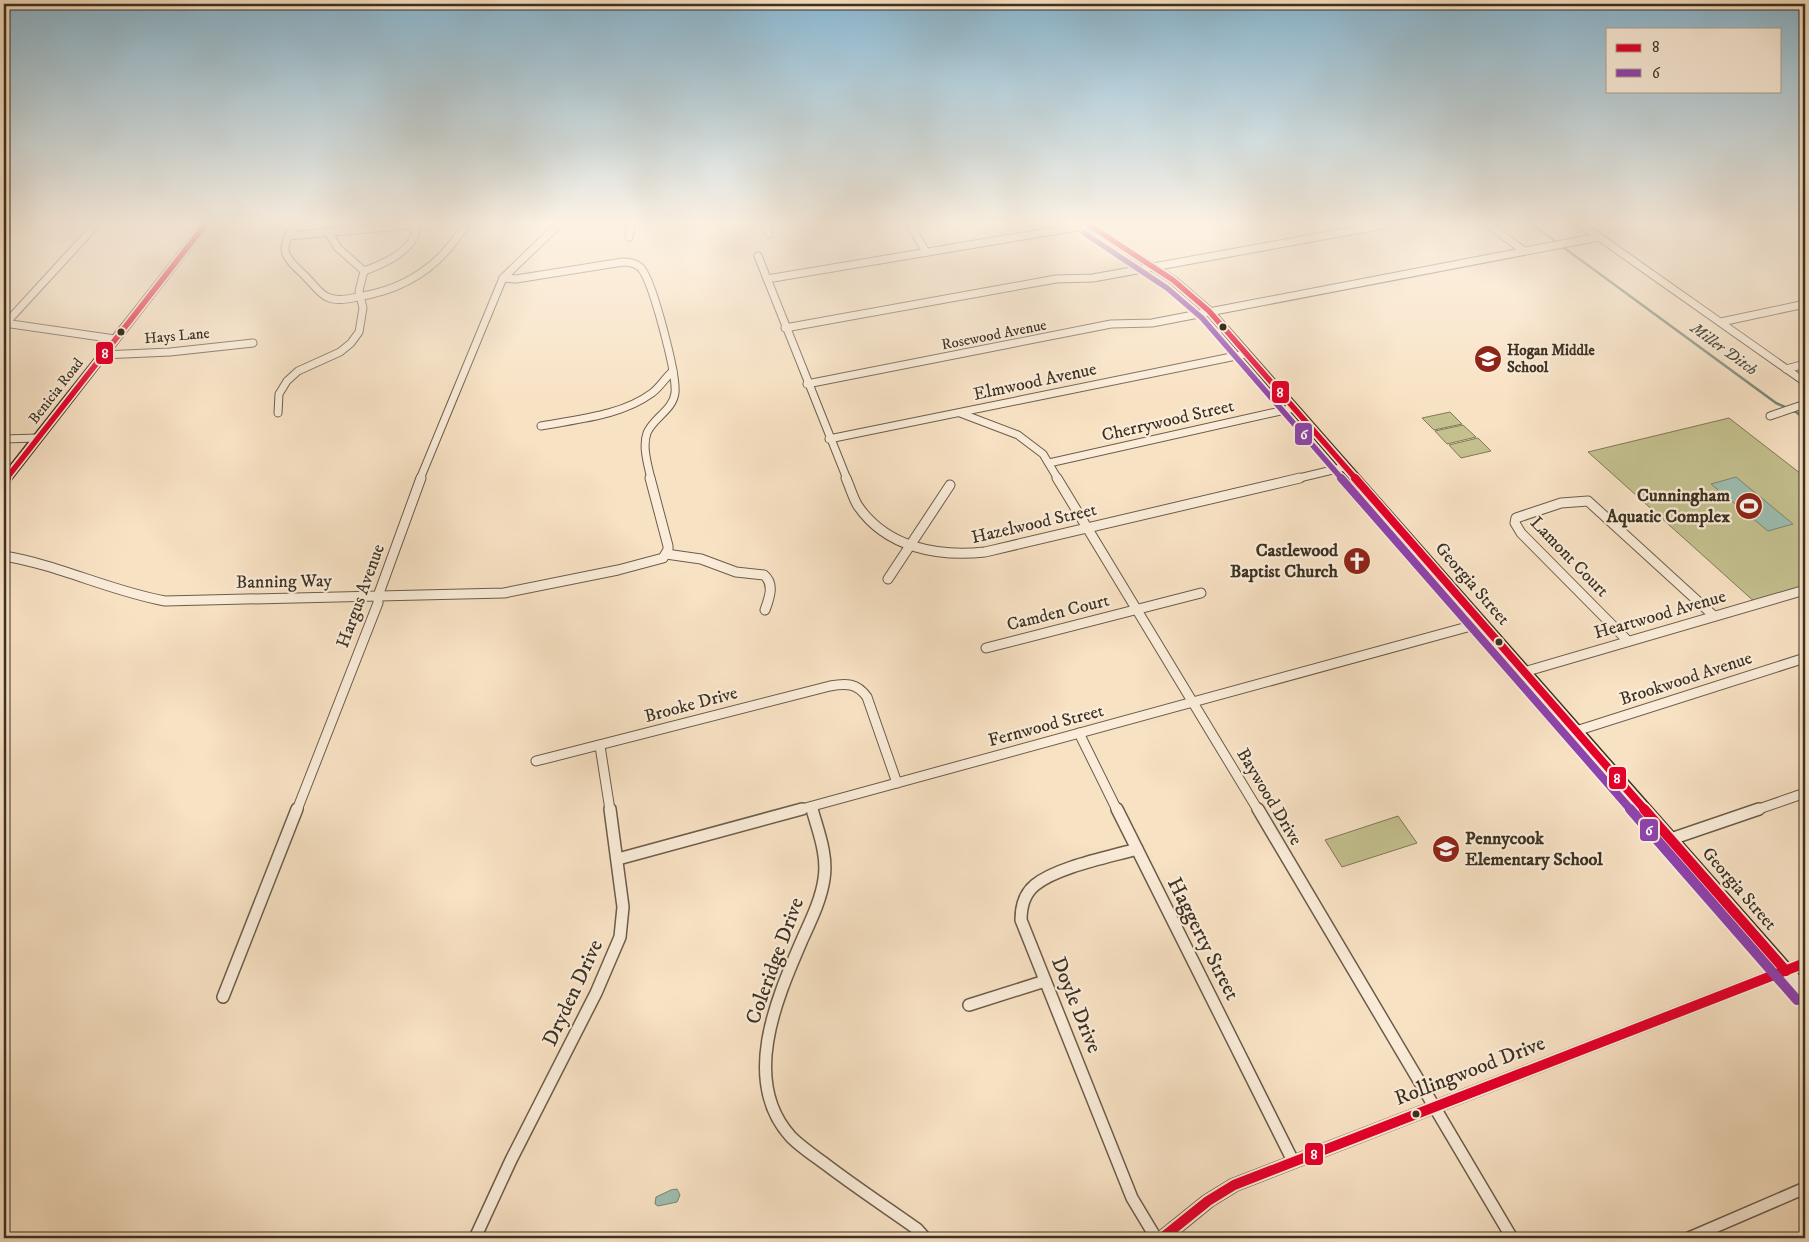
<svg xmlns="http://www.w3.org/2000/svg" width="1809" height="1242" font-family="'IM FELL DW Pica',serif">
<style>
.green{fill:#c4c18f;stroke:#807958}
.water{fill:#9ebeb1;stroke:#778678}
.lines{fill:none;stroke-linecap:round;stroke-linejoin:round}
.stream{stroke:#778678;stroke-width:2.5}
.minor-far2-casing{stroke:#6b5d4a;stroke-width:9}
.minor-far1-casing{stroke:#6b5d4a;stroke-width:11}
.minor-casing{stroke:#6b5d4a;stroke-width:14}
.tertiary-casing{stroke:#6b5d4a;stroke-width:2}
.secondary-casing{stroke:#3c3122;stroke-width:3}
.minor-far2{stroke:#faecd9;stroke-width:7}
.minor-far1{stroke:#faecd9;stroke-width:9}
.minor{stroke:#faecd9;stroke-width:11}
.tertiary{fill:#faecd9;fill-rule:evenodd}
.secondary{fill:#faecd9;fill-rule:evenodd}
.bus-1-far2-casing{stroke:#faecd9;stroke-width:9}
.bus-1-far1-casing{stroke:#faecd9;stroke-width:11}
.bus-1-casing{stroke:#faecd9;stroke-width:14}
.bus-2-far2-casing{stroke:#faecd9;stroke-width:9}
.bus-2-far1-casing{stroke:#faecd9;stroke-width:11}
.bus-2-casing{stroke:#faecd9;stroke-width:14}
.bus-1-far2{stroke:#e4002b;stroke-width:5.5}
.bus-1-far1{stroke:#e4002b;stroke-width:8}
.bus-1{stroke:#e4002b;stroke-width:10}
.bus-2-far2{stroke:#8e44ad;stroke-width:5.5}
.bus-2-far1{stroke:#8e44ad;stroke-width:8}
.bus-2{stroke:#8e44ad;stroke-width:10}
.bus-dot{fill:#3c3122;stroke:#faecd9;stroke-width:2}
.labels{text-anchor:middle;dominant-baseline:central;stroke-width:4.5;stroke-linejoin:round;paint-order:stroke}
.far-street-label{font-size:15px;fill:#3c3122;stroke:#faecd9}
.far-poi-label{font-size:15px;font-weight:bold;fill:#3c3122;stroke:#faecd9;text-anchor:start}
.far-water-label{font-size:16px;font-style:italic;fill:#545446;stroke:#faecd9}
.street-label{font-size:18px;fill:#3c3122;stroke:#faecd9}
.poi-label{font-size:18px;font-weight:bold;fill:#3c3122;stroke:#faecd9;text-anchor:end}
.near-street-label{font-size:21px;fill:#3c3122;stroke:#faecd9}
.line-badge{stroke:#faecd9;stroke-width:2}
.badge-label{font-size:14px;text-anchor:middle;font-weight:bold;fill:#fff}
</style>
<rect width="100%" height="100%" fill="#f8e2c4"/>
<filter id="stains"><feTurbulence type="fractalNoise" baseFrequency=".004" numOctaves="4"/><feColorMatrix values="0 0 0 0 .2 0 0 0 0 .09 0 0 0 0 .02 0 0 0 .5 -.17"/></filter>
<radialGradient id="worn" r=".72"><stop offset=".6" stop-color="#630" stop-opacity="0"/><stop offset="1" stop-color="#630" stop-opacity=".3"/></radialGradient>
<!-- green -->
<g class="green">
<polygon points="1450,412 1462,424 1434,430 1422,418"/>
<polygon points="1729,418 1805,477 1805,590 1757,604 1588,452"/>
<polygon points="1463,425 1476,437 1447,444 1435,431"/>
<polygon points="1478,438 1491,451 1461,458 1449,445"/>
<polygon points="1398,816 1417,843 1342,867 1325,840"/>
</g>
<!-- water -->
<g class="water">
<polygon points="1736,477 1793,524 1768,531 1711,484"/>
<polygon points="677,1189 680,1195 677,1202 658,1206 655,1204 656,1197 671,1190"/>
</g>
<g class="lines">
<!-- stream -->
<polyline class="stream" points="1533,225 1776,403 1796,412 1805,419"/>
<!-- minor-far2 casing -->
<g class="minor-far2-casing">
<g id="minor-far2">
<path d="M296 225C275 252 287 258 307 278 313 284 320 294 327 297 335 301 349 299 357 297 404 290 441 266 465 225"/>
<polyline points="765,225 769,234"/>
<polyline points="910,225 926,252"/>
<polyline points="1489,225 1524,251"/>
<polyline points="1582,225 1805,382"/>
<polyline points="328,232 338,248 364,271"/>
<path d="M288 236 412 225 417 227C414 250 384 264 364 271"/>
<polyline points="629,237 631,225"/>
<polyline points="758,256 847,479"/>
<path d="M503 278 516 279 623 262C631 262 639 264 643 271 654 288 677 374 675 393 673 410 653 418 647 433 642 447 648 465 651 479"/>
<polyline points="767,279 1089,225"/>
<polyline points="1721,322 1805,304"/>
<polyline points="4,323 115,339"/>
<polyline points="6,323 96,225"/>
<polyline points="785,328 1056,279 1093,278 1384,225"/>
<polyline points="102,355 170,352 253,343"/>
<polyline points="1786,369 1805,364"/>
<polyline points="807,384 1111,324 1152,323 1599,237"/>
<polyline points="278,413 279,394 287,381 298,371 340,352 351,343 359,332 363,308 359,291 364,271"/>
<polyline points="960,413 1018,435 1043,454 1058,479"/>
<polyline points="1770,416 1805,404"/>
<path d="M541 426C577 419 621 416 652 393 660 387 665 378 673 371"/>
<polyline points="4,439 37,438"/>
<polyline points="829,439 1246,354"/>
<polyline points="1049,463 1294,408"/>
<polyline points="420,479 503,278 558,225"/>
<polyline points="1295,479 1345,467"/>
</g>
</g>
<!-- minor-far1 casing -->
<g class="minor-far1-casing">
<g id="minor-far1">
<path d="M846 478C850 487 853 498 858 506 887 548 938 557 985 552L1300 478"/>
<polyline points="1057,478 1258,810"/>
<path d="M666 554 701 559 736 572 764 575C775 584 769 599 765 610"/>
<path d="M4 556C59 565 110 591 165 601L504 593 618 570 663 558 668 550V546L650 478"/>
<polyline points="888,579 950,485"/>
<polyline points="1628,641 1521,533 1515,523 1516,518 1561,503 1588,501 1714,616"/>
<polyline points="986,648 1201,593"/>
<polyline points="1524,672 1805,590"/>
<polyline points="1576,731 1805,658"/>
<polyline points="1079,733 1117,810"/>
<polyline points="600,746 610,810"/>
<path d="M536 761 830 686C846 683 857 683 867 697L897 783"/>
<polyline points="811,807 812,810"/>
<polyline points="297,810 378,603 378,596 421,478"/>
<polyline points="798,810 1482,623"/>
<polyline points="1756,810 1805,793"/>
</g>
</g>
<!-- minor casing -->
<g class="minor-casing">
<g id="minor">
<path d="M812 809C818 831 828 855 824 879 821 900 811 920 802 940 777 998 740 1081 791 1137 801 1147 813 1155 824 1163 854 1186 886 1207 917 1229L925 1238"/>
<polyline points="1117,809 1293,1161"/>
<polyline points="1258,809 1512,1238"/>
<polyline points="1671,839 1759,809"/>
<path d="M1137 849C1109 857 1057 867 1035 885 1024 894 1021 907 1021 920L1132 1198 1156 1238"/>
<polyline points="618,859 802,809"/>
<polyline points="223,997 297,809"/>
<polyline points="969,1005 1045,981"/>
<polyline points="475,1238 511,1160 596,993 620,937 623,907 610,809"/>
<polyline points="1689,1238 1805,1188"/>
</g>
</g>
<!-- tertiary casing -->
<g class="tertiary-casing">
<polygon id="tertiary" points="1805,957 1805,969 1239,1190 1213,1206 1174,1238 1155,1238 1157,1233 1203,1196 1229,1180"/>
</g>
<!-- secondary casing -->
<g class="secondary-casing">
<g id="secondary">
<polygon points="201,225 209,225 8,483 4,484 4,474"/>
<polygon points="1084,225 1093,225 1176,278 1212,309 1805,982 1805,1000 1800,998 1206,313 1170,282"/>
</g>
</g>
<!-- minor-far2 -->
<use href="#minor-far2" class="minor-far2"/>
<!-- minor-far1 -->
<use href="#minor-far1" class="minor-far1"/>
<!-- minor -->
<use href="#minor" class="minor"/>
<!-- tertiary -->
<use href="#tertiary" class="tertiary"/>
<!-- secondary -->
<use href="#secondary" class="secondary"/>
<!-- bus-1-far2 casing -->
<g class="bus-1-far2-casing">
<g id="bus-1-far2">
<polyline points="1089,225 1173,280 1209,311 1356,479"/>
<polyline points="6,479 205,225"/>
</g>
</g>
<!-- bus-1-far1 casing -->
<g class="bus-1-far1-casing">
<g id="bus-1-far1">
<polyline points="1355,478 1645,810"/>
<polyline points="4,481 7,478"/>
</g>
</g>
<!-- bus-1 casing -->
<g class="bus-1-casing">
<g id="bus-1">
<polyline points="1644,809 1786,971"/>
<polyline points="1162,1238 1208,1201 1234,1185 1805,963"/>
</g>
</g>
<!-- bus-2-far2 casing -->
<g class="bus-2-far2-casing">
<polyline id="bus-2-far2" points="1084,233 1167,288 1202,318 1342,479"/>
</g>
<!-- bus-2-far1 casing -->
<g class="bus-2-far1-casing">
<polyline id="bus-2-far1" points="1341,478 1631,810"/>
</g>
<!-- bus-2 casing -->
<g class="bus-2-casing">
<polyline id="bus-2" points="1630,809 1797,1000"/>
</g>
<!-- bus-1-far2 -->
<use href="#bus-1-far2" class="bus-1-far2"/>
<!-- bus-1-far1 -->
<use href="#bus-1-far1" class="bus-1-far1"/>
<!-- bus-1 -->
<use href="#bus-1" class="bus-1"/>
<!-- bus-2-far2 -->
<use href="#bus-2-far2" class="bus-2-far2"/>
<!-- bus-2-far1 -->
<use href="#bus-2-far1" class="bus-2-far1"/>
<!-- bus-2 -->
<use href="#bus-2" class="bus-2"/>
</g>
<!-- sky -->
<linearGradient id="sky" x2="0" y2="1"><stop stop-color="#8ab8d2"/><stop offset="0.56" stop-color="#fcf2e4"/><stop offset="1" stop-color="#fcf2e4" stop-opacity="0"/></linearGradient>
<rect width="1809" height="399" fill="url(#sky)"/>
<!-- icons -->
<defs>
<g id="school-disc" transform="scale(1.4375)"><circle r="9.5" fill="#8f2418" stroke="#faecd9"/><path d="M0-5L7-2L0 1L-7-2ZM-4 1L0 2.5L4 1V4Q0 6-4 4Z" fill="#fff"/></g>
<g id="stadium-disc" transform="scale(1.4375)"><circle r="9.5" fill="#8f2418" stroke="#faecd9"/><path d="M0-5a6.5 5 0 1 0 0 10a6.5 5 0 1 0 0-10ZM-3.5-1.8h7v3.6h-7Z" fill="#fff"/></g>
<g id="church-disc" transform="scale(1.4375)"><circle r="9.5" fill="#8f2418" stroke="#faecd9"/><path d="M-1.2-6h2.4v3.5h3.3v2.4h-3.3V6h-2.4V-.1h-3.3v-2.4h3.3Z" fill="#fff"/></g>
</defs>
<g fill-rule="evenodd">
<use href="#school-disc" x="1488" y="359"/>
<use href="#stadium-disc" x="1749" y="506"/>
<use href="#church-disc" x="1357" y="561"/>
<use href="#school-disc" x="1446" y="849"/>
</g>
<!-- markers -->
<g class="bus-dot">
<circle cx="1223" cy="327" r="4.5"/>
<circle cx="121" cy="332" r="4.5"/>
<circle cx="1499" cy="642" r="4.5"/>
<circle cx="1416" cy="1114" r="4.5"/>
</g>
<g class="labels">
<!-- far-street labels -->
<g class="far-street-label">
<text transform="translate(994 335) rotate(-11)">Rosewood Avenue</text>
<text transform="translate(177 336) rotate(-5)">Hays Lane</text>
<text transform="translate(56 391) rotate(-52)">Benicia Road</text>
</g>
<!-- far-poi labels -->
<g class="far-poi-label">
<text x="1507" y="350">Hogan Middle<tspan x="1507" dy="17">School</tspan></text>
</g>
<!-- far-water labels -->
<g class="far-water-label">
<text transform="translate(1724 349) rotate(36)">Miller Ditch</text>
</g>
<!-- street labels -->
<g class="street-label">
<text transform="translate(1035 382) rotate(-12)">Elmwood Avenue</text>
<text transform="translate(1168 421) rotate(-13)">Cherrywood Street</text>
<text transform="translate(1034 524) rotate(-13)">Hazelwood Street</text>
<text transform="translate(1569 557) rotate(46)">Lamont Court</text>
<text transform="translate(284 582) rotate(-1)">Banning Way</text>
<text transform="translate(1472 584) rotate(49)">Georgia Street</text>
<text transform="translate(361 596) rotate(-70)">Hargus Avenue</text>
<text transform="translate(1058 613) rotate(-14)">Camden Court</text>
<text transform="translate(1660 615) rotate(-16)">Heartwood Avenue</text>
<text transform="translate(1686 679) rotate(-18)">Brookwood Avenue</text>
<text transform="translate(691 705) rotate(-15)">Brooke Drive</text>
<text transform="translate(1046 726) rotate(-15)">Fernwood Street</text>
<text transform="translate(1269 797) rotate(59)">Baywood Drive</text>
<text transform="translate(1739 889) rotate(49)">Georgia Street</text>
</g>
<!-- poi labels -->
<g class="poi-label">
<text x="1730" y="496">Cunningham<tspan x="1730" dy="21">Aquatic Complex</tspan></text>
<text x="1338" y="551">Castlewood<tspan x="1338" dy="21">Baptist Church</tspan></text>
<text x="1465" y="839" text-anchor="start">Pennycook<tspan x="1465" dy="21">Elementary School</tspan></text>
</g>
<!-- near-street labels -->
<g class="near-street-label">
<text transform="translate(1203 939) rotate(63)">Haggerty Street</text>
<text transform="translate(775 961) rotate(-70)">Coleridge Drive</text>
<text transform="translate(573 993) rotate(-65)">Dryden Drive</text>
<text transform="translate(1076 1005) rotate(68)">Doyle Drive</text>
<text transform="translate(1470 1071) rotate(-21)">Rollingwood Drive</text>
</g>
</g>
<g class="line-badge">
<rect x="95" y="341" width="19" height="24" rx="5" fill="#e4002b"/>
<rect x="1271" y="380" width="19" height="24" rx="5" fill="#e4002b"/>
<rect x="1294" y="422" width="19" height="24" rx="5" fill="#8e44ad"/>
<rect x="1608" y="766" width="19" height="24" rx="5" fill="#e4002b"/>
<rect x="1639" y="818" width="20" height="24" rx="5" fill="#8e44ad"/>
<rect x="1304" y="1142" width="20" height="24" rx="5" fill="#e4002b"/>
</g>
<g class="badge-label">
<text x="105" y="358">8</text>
<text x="1280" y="397">8</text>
<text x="1304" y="439">6</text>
<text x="1617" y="783">8</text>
<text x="1649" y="835">6</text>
<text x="1314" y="1159">8</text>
</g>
<!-- margin -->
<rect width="1809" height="1242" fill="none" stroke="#f8e2c4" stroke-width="20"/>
<rect x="5" y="5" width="1799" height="1232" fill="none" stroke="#3c3122" stroke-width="2.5"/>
<rect x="10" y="10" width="1789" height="1222" fill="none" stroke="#3c3122"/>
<!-- legend -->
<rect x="1606" y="28" width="175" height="65" fill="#faecd9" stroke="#aea190"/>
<rect x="1616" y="44" width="25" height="8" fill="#e4002b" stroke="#aea190"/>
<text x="1652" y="52" font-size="15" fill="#3c3122">8</text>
<rect x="1616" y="69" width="25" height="8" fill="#8e44ad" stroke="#aea190"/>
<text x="1652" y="78" font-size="15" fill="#3c3122">6</text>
<rect width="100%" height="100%" filter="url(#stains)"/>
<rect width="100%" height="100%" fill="url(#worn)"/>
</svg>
